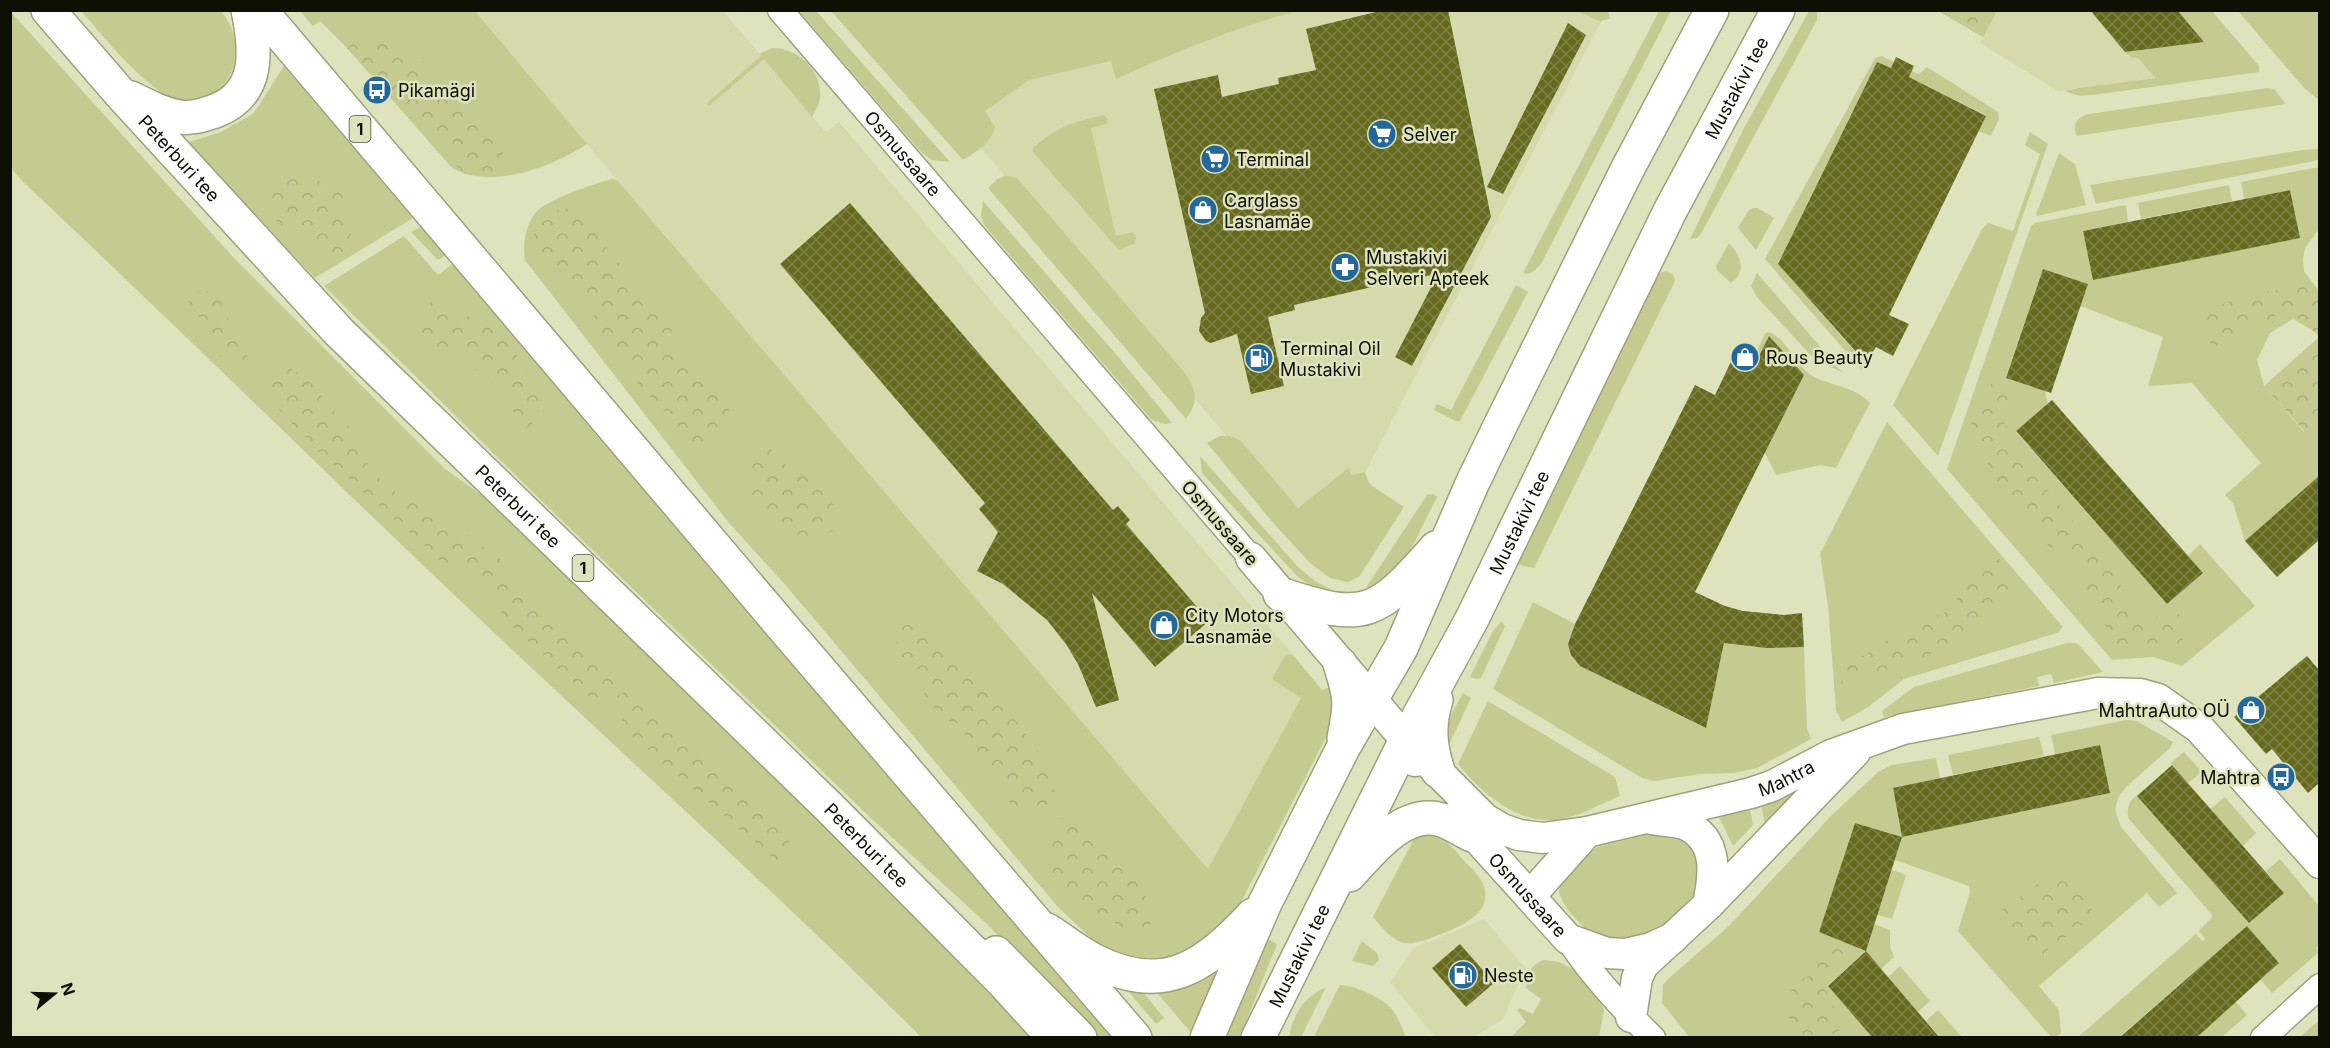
<svg xmlns="http://www.w3.org/2000/svg" width="2330" height="1048" font-family="Inter,sans-serif">
<style>
.built{fill:#d5d9ac}
.green{fill:#c5ca90}
.forest{fill:url(#forest-crowns)}
.building{fill:url(#building-cross-hatch)}
.lines{fill:none;stroke-linecap:round;stroke-linejoin:round}
.minor-casing{stroke:#9ea17d;stroke-width:27}
.tertiary-casing{stroke:#9ea17d;stroke-width:33}
.secondary-casing{stroke:#9ea17d;stroke-width:36}
.trunk-casing{stroke:#9ea17d;stroke-width:36}
.minor{stroke:#fff;stroke-width:24}
.tertiary{stroke:#fff;stroke-width:30}
.secondary{stroke:#fff;stroke-width:33}
.trunk{stroke:#fff;stroke-width:33}
.labels{text-anchor:middle;dominant-baseline:central;stroke-width:5;stroke-linejoin:round;paint-order:stroke}
.shield{fill:#dfe3bd;stroke:#4d4f3c;stroke-width:1.5}
.shield-label{font-size:16px;font-weight:bold;fill:#0f1004}
.street-label{font-size:18px;fill:#0f1004;stroke:#dfe3bd}
.poi-label{font-size:18px;fill:#0f1004;stroke:#dfe3bd;text-anchor:start}
</style>
<defs>
<pattern id="forest-crowns" width="20" height="18" patternUnits="userSpaceOnUse" patternTransform="scale(1.5)"><rect width="20" height="18" fill="#c5ca90"/><path d="M2 6a3 3 0 1 1 6 0M12 15a3 3 0 1 1 6 0" fill="none" stroke="#a8ac7b"/></pattern>
<pattern id="building-cross-hatch" width="8" height="8" patternUnits="userSpaceOnUse" patternTransform="scale(1.5)"><rect width="8" height="8" fill="#666a1c"/><path d="M0 0l8 8M0 8l8-8" fill="none" stroke="#7e814a"/></pattern>
</defs>
<rect width="100%" height="100%" fill="#dfe3bd"/>
<!-- built -->
<g class="built">
<polygon points="475,11 723,11 826,132 839,122 1293,655 1301,698 1208,869 617,180"/>
<polygon points="1297,11 1607,11 1365,472 1351,475 1294,515 927,85"/>
<polygon points="1938,11 2212,11 2257,64 2058,91 1980,43 1983,37"/>
<polygon points="1484,919 1525,968 1503,1019 1473,1037 1435,1037 1390,982 1414,948"/>
</g>
<!-- green -->
<g class="green">
<path d="M10 11 234 258 445 469 493 503 731 726 1035 1037H921C780 896 631 762 486 625 330 478 178 327 21 180L11 168Z"/>
<path d="M81 11H221C255 52 227 115 168 97 163 95 158 90 154 87 126 65 104 37 81 11Z"/>
<path d="M300 11H475L587 144C552 167 490 191 451 167L347 48 320 21 313 26Z"/>
<polygon points="799,11 816,11 950,162 932,160 920,151"/>
<path d="M831 11H1297C1235 28 1175 52 1116 79L1111 61 1029 80 985 111 995 127C992 142 975 153 963 160Z"/>
<polygon points="1577,11 1608,11 1610,19 1599,21"/>
<polygon points="1659,11 1671,11 1541,264 1534,271 1528,274 1523,273"/>
<polygon points="1809,11 1817,11 1817,20 1701,234 1697,238 1690,239 1744,128"/>
<polygon points="1938,11 1997,11 1983,37"/>
<polygon points="2177,11 2212,11 2259,66 2259,72 2101,94 2080,96 2064,91 2079,88 2156,78 2138,58 2132,58 2125,52 2204,42"/>
<polygon points="2238,11 2315,11 2320,15 2319,100 2305,89"/>
<path d="M773 48C799 48 823 72 820 99 819 105 815 111 812 117L764 59 709 106 707 103 761 56 759 54Z"/>
<polygon points="1882,56 1894,62 1891,69 1877,62 1778,264 1865,363 1862,370 1765,259 1873,62 1875,58"/>
<polygon points="284,66 413,218 315,278 186,143 221,132 254,113"/>
<polygon points="1927,67 1998,112 1999,119 1991,136 1978,131 1986,115 1909,77 1912,71 1919,74"/>
<path d="M2267 88 2274 89 2286 104 2077 136C2072 124 2077 117 2089 114Z"/>
<path d="M1104 115 1108 120 1106 124 1091 128 1116 236 1133 232 1136 237 1135 243 1119 250 1033 152V148C1061 125 1070 123 1104 115Z"/>
<polygon points="2030,132 2048,144 1938,456 1893,405 1982,229 1988,223 2013,231 2040,154 2025,145"/>
<polygon points="2319,149 2319,160 2096,204 2090,185 2302,150"/>
<polygon points="2059,153 2075,164 2086,205 2037,216 2036,215"/>
<polygon points="2319,167 2319,229 2305,248 2303,259 2304,271 2319,291 2319,334 2293,319 2270,333 2257,360 2264,386 2304,432 2319,419 2319,476 2245,541 2233,503 2225,495 2261,463 2192,383 2148,386 2163,337 2080,306 2088,284 2043,269 2006,377 2045,391 2048,404 2016,432 2167,604 2203,573 2188,556 2200,544 2255,606 2182,666 2153,657 2112,660 1947,469 2031,226 2035,223 2126,205 2128,222 2083,231 2093,279 2299,238 2290,190 2244,199 2241,182"/>
<path d="M1006 176 1017 178 1185 373C1197 392 1199 400 1186 419L988 188 997 179Z"/>
<path d="M612 179 617 180 1208 869 1301 698 1272 679 1284 657 1289 654 1293 655 1322 690 1333 686 1336 718 1239 906 1189 958 1121 961 1094 941 1058 907 788 588 729 523 525 260C522 245 526 223 537 211 551 198 593 184 612 179Z"/>
<polygon points="2229,185 2232,201 2141,219 2138,203"/>
<polygon points="983,201 1120,359 1172,423 1165,424 1152,420 984,225 981,216"/>
<polygon points="1753,208 1758,208 1774,218 1756,250 1738,228 1748,211"/>
<polygon points="421,227 446,255 438,260 411,232"/>
<polygon points="404,236 438,275 454,263 1115,1037 1094,1037 986,923 872,819 549,508 324,286"/>
<path d="M1729 243C1741 256 1747 272 1731 283L1717 270 1716 266Z"/>
<polygon points="1667,271 1673,275 1675,280 1673,285 1534,568 1513,564 1659,273"/>
<polygon points="1757,273 1842,372 1816,361 1757,297 1751,286"/>
<polygon points="1516,285 1528,292 1460,421 1456,421 1434,410 1437,404 1451,410"/>
<path d="M1768 332C1785 336 1794 362 1807 372 1823 386 1853 384 1870 403L1836 468 1821 465 1776 475 1764 451 1803 375 1769 336 1760 354 1756 352 1765 334Z"/>
<polygon points="1887,422 2063,627 2057,633 1904,679 1868,707 1842,722 1836,710 1828,606 1820,554"/>
<polygon points="1220,436 1229,436 1240,440 1298,508 1349,468 1351,475 1365,472 1368,481 1372,486 1404,507 1359,577 1348,582 1330,578 1310,563 1275,525 1207,443"/>
<polygon points="1200,456 1298,567 1315,581 1345,597 1311,587 1296,575 1202,473"/>
<polygon points="1434,494 1437,497 1403,565 1393,578 1362,594 1427,495"/>
<path d="M1533 602 1575 624C1568 641 1566 653 1580 666L1705 728 1725 640C1751 649 1776 648 1804 647L1807 729 1811 739 1757 768 1735 773 1700 774 1654 781 1642 778 1493 689Z"/>
<polygon points="1501,621 1505,626 1481,678 1476,679 1470,677 1492,633"/>
<polygon points="2067,643 2077,643 2103,672 2054,683 2051,674 2037,677 2039,686 1884,717 1882,711 1914,687"/>
<path d="M1463 693 1471 698 1448 747C1443 723 1452 714 1463 693Z"/>
<path d="M1488 701 1615 777 1620 796C1600 804 1577 818 1555 820 1515 823 1481 792 1458 764Z"/>
<polygon points="2126,720 2137,721 2173,742 2170,748 2127,786 2119,796 2115,809 2121,827 2177,893 2159,907 2147,893 2039,986 2059,1010 2061,1033 2056,1037 2051,1037 1958,931 1970,892 1969,886 1895,860 1902,837 1855,823 1819,932 1866,950 1874,924 1890,930 1890,946 1894,957 1881,969 1866,951 1828,985 1873,1037 1689,1037 1662,1003 1663,985 1669,978 1729,926 1832,815 1878,772 1892,765 1936,758 1940,778 1893,789 1902,837 2110,793 2100,745 2055,754 2051,735"/>
<polygon points="2039,737 2044,756 1953,775 1948,755"/>
<polygon points="2184,752 2202,772 2188,783 2171,763"/>
<polygon points="1800,785 1801,788 1765,824 1761,805"/>
<path d="M2137 796 2249 923 2284 893 2266 871 2280 859 2319 906V945L2316 948 2318 953 2272 993 2261 980 2279 963 2247 926 2119 1037 2077 1038 2196 934 2202 941 2205 939 2199 931 2213 916 2128 818C2127 809 2128 800 2137 796Z"/>
<polygon points="2225,797 2256,833 2243,846 2210,809"/>
<polygon points="1750,809 1753,825 1733,846 1718,815"/>
<path d="M1431 832C1446 839 1454 849 1465 862 1471 868 1479 875 1483 884 1495 915 1457 928 1436 936 1424 940 1412 946 1400 942 1389 937 1381 926 1373 917L1417 833Z"/>
<path d="M1661 834C1700 842 1699 860 1697 895L1660 931 1616 941 1589 932 1570 913 1563 902 1559 893 1560 884 1585 855 1598 847 1644 835Z"/>
<polygon points="1892,870 1906,875 1892,919 1877,915"/>
<polygon points="1268,939 1277,944 1240,1037 1220,1038"/>
<polygon points="1362,941 1377,953 1379,960 1373,966 1352,961"/>
<polygon points="1228,957 1192,1034 1152,987"/>
<path d="M1543 960 1559 962 1575 970 1600 1000 1604 1011 1599 1037 1510 1038 1526 1022 1517 1010 1520 1008 1533 1014 1541 999 1526 988C1527 973 1529 967 1543 960Z"/>
<polygon points="1900,966 1930,1001 1918,1012 1888,977"/>
<polygon points="1123,985 1139,987 1164,1018 1156,1024"/>
<path d="M1340 985C1354 985 1381 997 1391 1008 1398 1016 1402 1028 1406 1037H1314Z"/>
<path d="M1326 987 1301 1037H1289C1294 1013 1303 998 1326 987Z"/>
<polygon points="2236,1002 2247,1015 2222,1037 2200,1037 2198,1035"/>
<polygon points="1938,1010 1962,1037 1940,1037 1926,1021"/>
<polygon points="2319,1020 2319,1037 2300,1037"/>
</g>
<!-- forest -->
<g class="forest">
<polygon points="1963,11 1963,10 1994,11 1987,27 1966,26"/>
<polygon points="366,35 424,63 506,148 491,174 464,174 347,48"/>
<polygon points="308,176 341,191 352,231 340,260 279,224 261,201 279,179"/>
<polygon points="569,208 593,231 626,272 637,293 670,317 674,353 703,375 731,413 718,444 697,447 628,372 622,351 592,325 595,310 562,284 529,251 540,213"/>
<polygon points="2310,286 2319,297 2319,336 2288,310 2212,348 2200,314 2244,295"/>
<polygon points="217,291 223,308 252,366 245,370 220,356 209,332 187,299 195,292"/>
<path d="M430 302C461 311 497 326 516 354 527 371 536 389 547 407L523 434 507 397 476 370 463 355 427 351 419 321Z"/>
<polygon points="2319,337 2319,419 2305,432 2264,386"/>
<polygon points="288,367 305,377 361,441 369,470 397,493 430,507 502,561 520,597 571,632 620,686 602,708 502,617 498,600 466,566 443,563 318,451 261,390 275,369"/>
<polygon points="2000,381 2011,387 2011,394 1998,414 2007,427 2020,461 2045,487 2094,548 2109,561 2135,617 2142,620 2177,612 2186,625 2181,645 2158,653 2117,645 2085,593 2086,575 2069,557 2048,546 2046,530 2034,521 2016,514 1990,482 1991,471 1983,452 1965,447 1963,441 1987,385"/>
<polygon points="768,446 787,467 815,483 836,508 838,528 808,543 749,494 755,484 750,455"/>
<polygon points="1997,557 2020,584 1964,633 1925,658 1842,686 1839,666 1846,660 1857,660 1889,639 1903,641 1909,628 1953,609 1959,593"/>
<path d="M915 624 962 660 1008 711 1053 770 1054 802 1021 813 1007 800 1009 787C983 771 972 752 960 724L943 720 925 696 921 684 923 672 894 656 898 635 897 626Z"/>
<polygon points="630,690 790,834 786,858 776,861 622,727 622,712 616,696"/>
<path d="M1058 818 1078 820C1102 847 1153 884 1152 923L1138 929 1122 927 1101 915 1055 879 1047 854 1050 830Z"/>
<polygon points="2061,867 2096,915 2035,959 2000,911"/>
<path d="M1822 945 1853 952 1823 986 1833 1003 1839 1031 1827 1037H1806C1782 1015 1784 1012 1794 982L1815 974V966Z"/>
</g>
<!-- building -->
<g class="building">
<polygon points="1384,10 1448,10 1491,217 1412,366 1395,357 1438,274 1385,284 1294,305 1295,310 1268,317 1284,386 1251,394 1237,334 1211,343 1206,341 1199,331 1201,318 1205,313 1154,89 1218,75 1222,97 1279,84 1278,78 1316,70 1306,29"/>
<polygon points="2090,10 2177,10 2204,42 2125,52"/>
<polygon points="1568,23 1586,35 1503,194 1487,187"/>
<polygon points="1896,57 1914,66 1909,77 1986,116 1889,315 1909,324 1893,356 1876,347 1866,363 1778,264 1877,62 1891,68"/>
<polygon points="2290,190 2300,238 2093,280 2083,231"/>
<polygon points="850,203 1113,510 1118,506 1130,520 1126,524 1209,621 1155,667 1092,593 1119,700 1096,707 1078,664 1066,644 1047,620 1003,584 977,571 998,532 979,509 985,503 780,264"/>
<polygon points="2043,269 2088,284 2051,393 2006,378"/>
<polygon points="1769,336 1804,375 1695,592 1725,606 1743,611 1784,615 1802,613 1804,647 1766,648 1724,643 1706,728 1580,666 1571,655 1568,644 1575,624 1695,385 1715,395 1740,343 1760,354"/>
<polygon points="2052,400 2203,573 2167,604 2016,431"/>
<polygon points="2319,476 2319,540 2277,577 2245,541"/>
<polygon points="2307,656 2319,670 2319,783 2308,793 2272,749 2266,754 2234,717"/>
<polygon points="2100,745 2110,793 1902,837 1893,788"/>
<polygon points="2172,765 2284,893 2249,923 2137,796"/>
<polygon points="1855,823 1902,837 1866,951 1819,932"/>
<polygon points="2247,926 2279,963 2196,1038 2119,1038"/>
<polygon points="1460,944 1494,983 1466,1007 1432,968"/>
<polygon points="1866,951 1888,977 1940,1038 1873,1038 1828,986"/>
</g>
<g class="lines">
<!-- minor casing -->
<g class="minor-casing">
<g id="minor">
<path id="s1" d="M780 10 1251 558"/>
<path d="M1568 939C1591 975 1622 1008 1653 1038"/>
<polyline points="2263,1038 2320,986"/>
</g>
</g>
<!-- tertiary casing -->
<g class="tertiary-casing">
<g id="tertiary">
<polyline points="1251,558 1406,740 1415,761"/>
<path id="s2" d="M1420 754 1485 819 1502 829 1519 835 1543 838 1587 832 1751 793 1772 786 1831 755 1903 729 2098 693 2140 694 2158 699 2199 728 2320 863"/>
<path id="s3" d="M1457 816 1568 939 1607 953 1625 954 1651 948 1673 938"/>
<path d="M1652 819C1662 821 1675 821 1684 824 1720 839 1714 876 1708 905"/>
<polyline points="1530,896 1587,832"/>
<polyline points="1631,1017 1637,978 1643,965 1708,905 1855,752"/>
</g>
</g>
<!-- secondary casing -->
<g class="secondary-casing">
<g id="secondary">
<path d="M1280 594C1366 623 1377 615 1436 548"/>
<path d="M1340 664C1351 698 1351 704 1344 738"/>
<path d="M1436 700C1428 726 1430 746 1438 771"/>
<path d="M1349 875C1370 853 1401 811 1438 819 1449 821 1461 830 1472 835"/>
<path d="M1047 930C1063 940 1080 954 1097 962 1166 996 1206 965 1253 915"/>
<polyline points="996,953 1080,1038"/>
<polyline points="1207,1038 1265,903 1343,748 1401,648 1472,484 1500,426 1628,168 1712,10"/>
<path id="s4" d="M1258 1038 1406 740 1472 619 1670 211 1778 10"/>
</g>
</g>
<!-- trunk casing -->
<g class="trunk-casing">
<g id="trunk">
<path id="s5" d="M48 10 119 92 339 332 830 808 1002 981 1054 1038"/>
<polyline points="260,10 782,626 1135,1038"/>
<path d="M131 98C147 106 162 114 179 117 192 119 203 115 215 111 261 94 256 49 248 10"/>
</g>
</g>
<!-- minor -->
<use href="#minor" class="minor"/>
<!-- tertiary -->
<use href="#tertiary" class="tertiary"/>
<!-- secondary -->
<use href="#secondary" class="secondary"/>
<!-- trunk -->
<use href="#trunk" class="trunk"/>
</g>
<!-- icons -->
<defs>
<g id="bus-disc" transform="scale(1.5)"><circle r="9.5" fill="#23689d" stroke="#dfe3bd"/><path d="M-5-6H5V4H4V6H2V4H-2V6H-4V4H-5ZM-3.5-4V0h7V-4ZM-3.5 1.2v1.5H-2V1.2ZM2 1.2v1.5H3.5V1.2Z" fill="#fff"/></g>
<g id="supermarket-disc" transform="scale(1.5)"><circle r="9.5" fill="#23689d" stroke="#dfe3bd"/><path d="M-6-5.5h2.5l.6 2H6L4.5 2H-2.5L-4.4-4H-6ZM-1.5 3.2a1.3 1.3 0 1 0 .1 0ZM3 3.2a1.3 1.3 0 1 0 .1 0Z" fill="#fff"/></g>
<g id="shop-disc" transform="scale(1.5)"><circle r="9.5" fill="#23689d" stroke="#dfe3bd"/><path d="M-5-2.5h2.3a2.7 3.5 0 0 1 5.4 0H5L5.5 6h-11ZM-1.5-2.5h3a1.5 2.3 0 0 0-3 0Z" fill="#fff"/></g>
<g id="pharmacy-disc" transform="scale(1.5)"><circle r="9.5" fill="#23689d" stroke="#dfe3bd"/><path d="M-2-6h4v4h4v4h-4v4h-4v-4h-4v-4h4Z" fill="#fff"/></g>
<g id="fuel-disc" transform="scale(1.5)"><circle r="9.5" fill="#23689d" stroke="#dfe3bd"/><path d="M-5.5-6h7V0h2V4h1.3V-2.5L3-4.5l.8-.8L6-3V5H2.5V1h-1V6h-7ZM-4.2-4.7v3.2H.2V-4.7Z" fill="#fff"/></g>
</defs>
<g fill-rule="evenodd">
<use href="#bus-disc" x="377" y="90"/>
<use href="#supermarket-disc" x="1382" y="134"/>
<use href="#supermarket-disc" x="1215" y="159"/>
<use href="#shop-disc" x="1203" y="210"/>
<use href="#pharmacy-disc" x="1345" y="267"/>
<use href="#shop-disc" x="1745" y="357"/>
<use href="#fuel-disc" x="1259" y="358"/>
<use href="#shop-disc" x="1164" y="625"/>
<use href="#shop-disc" x="2251" y="710"/>
<use href="#bus-disc" x="2281" y="777"/>
<use href="#fuel-disc" x="1463" y="975"/>
</g>
<g class="labels">
<!-- shield labels -->
<g class="shield">
<rect x="349.5" y="116" width="21" height="26" rx="4.5"/>
<rect x="572.5" y="555" width="21" height="26" rx="4.5"/>
</g>
<g class="shield-label">
<text x="360" y="129">1</text>
<text x="583" y="568">1</text>
</g>
<!-- street labels -->
<g class="street-label">
<text stroke="none"><textPath href="#s4" startOffset="1064">Mustakivi tee</textPath></text>
<text stroke="none"><textPath href="#s1" startOffset="189">Osmussaare</textPath></text>
<text stroke="none"><textPath href="#s5" startOffset="198">Peterburi tee</textPath></text>
<text stroke="none"><textPath href="#s5" startOffset="684">Peterburi tee</textPath></text>
<text stroke="none"><textPath href="#s4" startOffset="578">Mustakivi tee</textPath></text>
<text transform="translate(1220 523) rotate(49)">Osmussaare</text>
<text stroke="none"><textPath href="#s2" startOffset="405">Mahtra</textPath></text>
<text stroke="none"><textPath href="#s5" startOffset="1170">Peterburi tee</textPath></text>
<text stroke="none"><textPath href="#s3" startOffset="106">Osmussaare</textPath></text>
<text stroke="none"><textPath href="#s4" startOffset="92">Mustakivi tee</textPath></text>
</g>
<!-- poi labels -->
<g class="poi-label">
<text x="398" y="90">Pikamägi</text>
<text x="1403" y="134">Selver</text>
<text x="1236" y="159">Terminal</text>
<text x="1224" y="200">Carglass<tspan x="1224" dy="21">Lasnamäe</tspan></text>
<text x="1366" y="257">Mustakivi<tspan x="1366" dy="21">Selveri Apteek</tspan></text>
<text x="1280" y="348">Terminal Oil<tspan x="1280" dy="21">Mustakivi</tspan></text>
<text x="1766" y="357">Rous Beauty</text>
<text x="1185" y="615">City Motors<tspan x="1185" dy="21">Lasnamäe</tspan></text>
<text x="2230" y="710" text-anchor="end">MahtraAuto OÜ</text>
<text x="2260" y="777" text-anchor="end">Mahtra</text>
<text x="1484" y="975">Neste</text>
</g>
</g>
<!-- border -->
<rect width="2330" height="1048" fill="none" stroke="#0f1004" stroke-width="24"/>
<!-- north arrow -->
<g transform="translate(54 994) rotate(71)" stroke="#dfe3bd" stroke-width="4.5" paint-order="stroke">
<path d="M0-4.5L10 22L0 15L-10 22Z" fill="#0f1004"/>
<text y="-9" font-size="16" font-weight="bold" text-anchor="middle" fill="#0f1004">N</text>
</g>
</svg>
